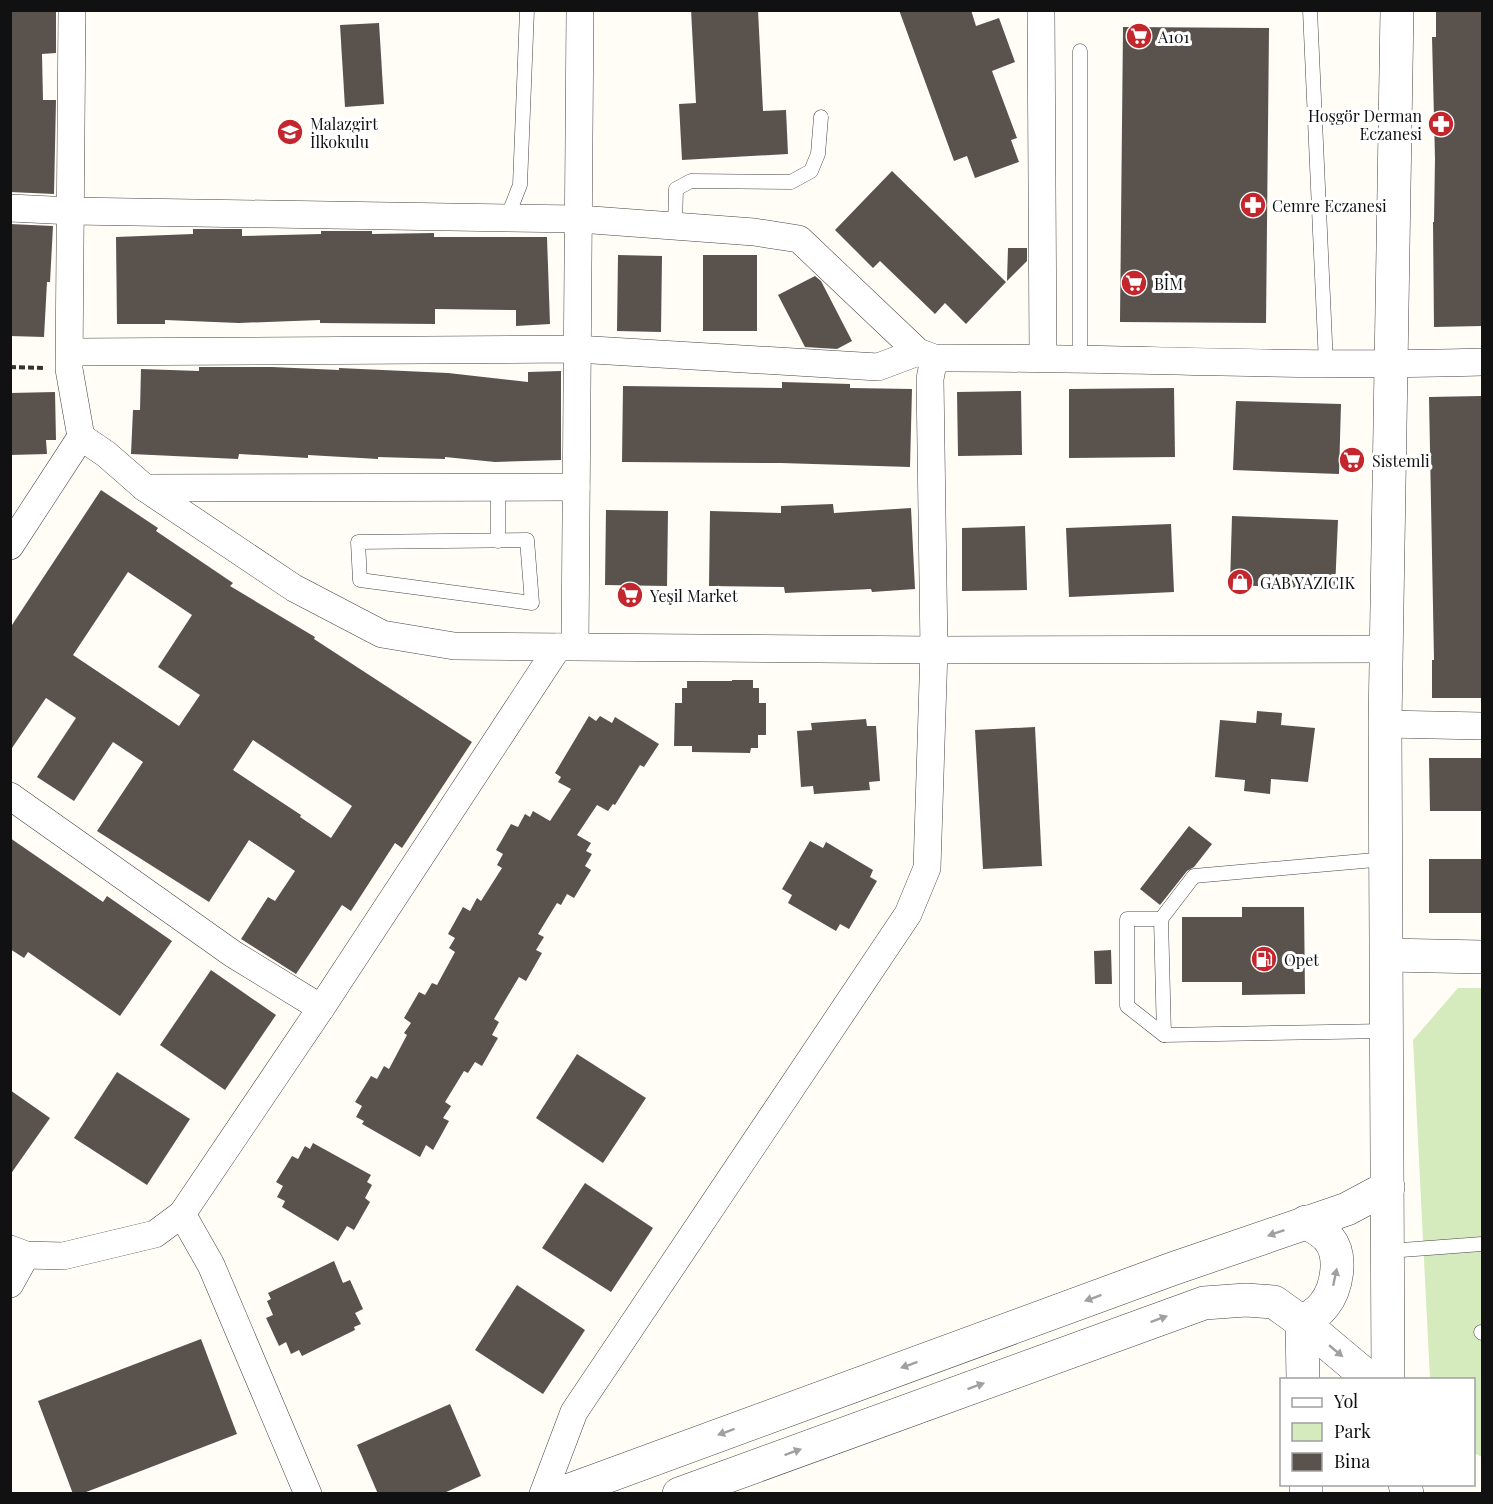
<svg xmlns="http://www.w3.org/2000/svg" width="1493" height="1504" font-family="'Playfair Display',serif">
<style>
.green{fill:#d5ebbd}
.building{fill:#5a524d;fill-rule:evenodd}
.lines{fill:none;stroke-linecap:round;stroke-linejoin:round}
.service-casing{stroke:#444;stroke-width:15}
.minor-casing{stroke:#444;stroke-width:28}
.tertiary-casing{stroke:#444;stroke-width:34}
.path{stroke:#333;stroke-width:4;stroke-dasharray:6 3;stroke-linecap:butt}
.service{stroke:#fff;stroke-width:14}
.minor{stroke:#fff;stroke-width:27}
.tertiary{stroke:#fff;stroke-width:33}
.oneway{fill:#a0a0a0}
.labels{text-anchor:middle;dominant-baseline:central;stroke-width:6;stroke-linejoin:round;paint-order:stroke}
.poi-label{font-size:16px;fill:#111;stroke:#fff;text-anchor:start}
</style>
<rect width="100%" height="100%" fill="#fffdf5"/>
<!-- green -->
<polygon class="green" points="1458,988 1482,988 1482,1457 1474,1453 1474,1380 1430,1379 1413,1040"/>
<!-- building -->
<g class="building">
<polygon points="10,10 56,10 56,53 42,54 43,100 56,100 54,194 10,192"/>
<polygon points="691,10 758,10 763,111 786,110 788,154 682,160 679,104 696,103"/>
<polygon points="899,10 971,10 976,26 999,18 1015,62 992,71 1017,138 1011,140 1019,162 975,178 967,156 954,161"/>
<polygon points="1436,10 1482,10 1482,326 1434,327 1433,222 1434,222 1435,159 1432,37 1436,37"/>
<polygon points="379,23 384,104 345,107 340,25"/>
<polygon points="1123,27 1269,28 1266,323 1120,322"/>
<polygon points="892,171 1006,282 966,324 945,303 935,314 880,261 873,268 835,230"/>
<polygon points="10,224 53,226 50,282 47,282 44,337 10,336"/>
<polygon points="193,229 242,229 242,236 321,234 321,231 372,231 372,234 434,233 434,237 547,237 550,324 516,326 516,310 435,309 435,324 320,323 320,320 239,323 165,320 165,324 117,324 116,237 193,234"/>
<polygon points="1008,248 1027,248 1027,261 1007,281"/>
<polygon points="618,255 662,256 661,332 617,331"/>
<rect x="703" y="255" width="54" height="76"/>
<polygon points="815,276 821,281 852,341 837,349 805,347 778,295"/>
<polygon points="199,367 272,367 339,370 339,368 448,373 528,382 528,372 561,371 561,460 495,462 445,457 445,459 378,457 378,459 308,455 308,458 239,454 238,459 131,454 133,410 140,410 141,369 199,371"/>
<polygon points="782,382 850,384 850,388 912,389 910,467 781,463 622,462 623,386 782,388"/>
<polygon points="1174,388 1175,457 1069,458 1069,389"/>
<polygon points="1021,391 1022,455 958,456 957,392"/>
<polygon points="55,392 56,440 46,440 47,454 10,455 10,393"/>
<polygon points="1482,396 1482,698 1432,698 1432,660 1434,660 1429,397"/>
<polygon points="1236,401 1341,404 1339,474 1233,470"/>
<path d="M101 490 158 528 156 531 233 583 230 586 315 637 314 639 472 742 402 848 395 843 351 911 342 905 296 974 241 939 268 897 275 901 295 871 249 840 209 902 97 831 143 762 113 742 74 801 37 777 76 718 46 698 10 751V628ZM128 572 192 615 158 667 200 695 179 726 73 655ZM253 740 352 806 331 838 300 817 301 815 233 770Z"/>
<polygon points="833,504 834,513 911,508 915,589 872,592 871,589 785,593 784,587 709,586 710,511 781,513 781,506"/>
<polygon points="606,510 668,511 667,586 605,585"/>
<polygon points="1232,516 1338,520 1335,589 1230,585"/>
<polygon points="1171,524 1174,592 1069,597 1066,528"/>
<polygon points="1025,526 1027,590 962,591 962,528"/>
<polygon points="732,680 753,680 753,688 759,688 759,703 766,703 766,735 758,735 758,748 751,748 750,753 692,752 692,746 674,746 675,703 682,703 682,688 687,688 687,681 732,681"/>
<polygon points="1257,711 1282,713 1281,725 1315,728 1308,782 1271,779 1270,794 1244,791 1245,780 1215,777 1220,720 1256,723"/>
<polygon points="589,716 596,721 600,716 612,723 615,717 659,744 644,767 640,765 615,805 613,804 608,811 597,805 577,835 591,843 586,851 592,854 585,866 591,870 574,898 567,894 561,905 557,903 538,934 544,937 536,950 542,953 526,981 519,977 494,1019 499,1022 492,1035 498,1038 482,1066 475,1062 468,1073 464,1071 445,1102 451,1106 443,1118 449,1121 433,1150 426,1145 420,1157 362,1124 364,1121 356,1117 362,1106 355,1102 371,1076 377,1079 384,1066 389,1069 407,1035 404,1033 411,1023 404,1018 419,992 425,995 432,983 437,985 455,952 449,948 455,938 448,934 463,907 470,911 477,898 481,901 502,868 497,865 503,854 496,850 511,824 518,827 525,814 530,817 533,811 550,821 571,789 558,782 561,777 555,773"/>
<polygon points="866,719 867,726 876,726 880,781 869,782 870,790 814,794 813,786 801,787 797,731 812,730 811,723"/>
<polygon points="1035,727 1042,866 983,869 975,730"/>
<polygon points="1429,758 1482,758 1482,811 1430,811"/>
<polygon points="1189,826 1212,844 1194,867 1187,871 1160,905 1140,889"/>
<polygon points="10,838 103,902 107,896 172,941 120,1016 28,952 24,958 10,949"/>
<polygon points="810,841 823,848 826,842 873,870 870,877 877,881 849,929 840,924 836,931 788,903 792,895 782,889"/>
<rect x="1429" y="859" width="53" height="54"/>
<polygon points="1242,907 1304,907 1305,994 1242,995 1242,982 1182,982 1182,917 1242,917"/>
<polygon points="1111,950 1112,984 1095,984 1094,951"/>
<polygon points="211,970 276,1015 225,1090 160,1045"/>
<polygon points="577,1054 646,1098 603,1163 536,1118"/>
<polygon points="117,1072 190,1119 147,1185 74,1138"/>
<polygon points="10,1090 50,1118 10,1175"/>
<polygon points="313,1143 371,1175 367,1182 372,1185 365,1198 370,1202 354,1230 347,1226 338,1241 282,1207 285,1201 277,1197 283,1186 276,1182 292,1156 298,1159 305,1146 310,1149"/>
<polygon points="585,1183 653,1228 611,1292 542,1248"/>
<polygon points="334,1261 343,1283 350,1280 363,1309 355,1313 361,1324 354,1327 355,1330 302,1356 299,1350 291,1354 286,1342 279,1346 266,1318 273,1315 267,1301 271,1299 268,1293"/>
<polygon points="517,1285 585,1330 543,1394 475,1350"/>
<polygon points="201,1339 237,1434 81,1494 73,1494 38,1401"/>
<polygon points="450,1404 481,1476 442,1494 378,1494 357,1445"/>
</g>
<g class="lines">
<!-- service casing -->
<g class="service-casing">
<g id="service">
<polyline points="1310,10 1326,364"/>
<polyline points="1080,51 1080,358"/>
<polyline points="507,218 520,185 527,10"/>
<polyline points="675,226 676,189 691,181 791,182 811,171 818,154 821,117"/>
<polyline points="498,487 498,541"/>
<polygon points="527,540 532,603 360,580 358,542"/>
<polyline points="1386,859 1194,876 1161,919 1164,1035 1387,1031"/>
<polyline points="1161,919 1127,919 1127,1006 1164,1035"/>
<polyline points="1388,1251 1482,1244"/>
<polyline points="1481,1332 1482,1333"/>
</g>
</g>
<!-- minor casing -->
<g class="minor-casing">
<g id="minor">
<polyline points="72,10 69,369 81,437 106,454 145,488 294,588 382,634 454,646 934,650 1387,649"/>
<polyline points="1041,10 1043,357"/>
<path d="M10 208 72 211 579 219 754 232 799 239 918 352 934 358C1117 357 1300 368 1482 362"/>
<polyline points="71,352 576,349 878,367 918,352"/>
<polyline points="145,488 576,487"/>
<polyline points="10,546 81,437"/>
<polyline points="575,646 580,10"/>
<polyline points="1385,724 1482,726"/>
<polyline points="10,796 233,954 321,1008 558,647"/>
<polyline points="182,1214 211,1265 308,1494"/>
<polyline points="10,1249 26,1255 63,1256 155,1234 182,1214 321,1008"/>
<polyline points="10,1284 26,1255"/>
<polyline points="543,1494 574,1412 908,914 927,868 934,650 930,379 934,358"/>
</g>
</g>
<!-- tertiary casing -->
<g class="tertiary-casing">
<g id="tertiary">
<polyline points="1387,955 1482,957"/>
<path d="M1302 1322C1311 1317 1318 1313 1324 1305 1337 1289 1343 1256 1329 1239 1324 1232 1313 1227 1306 1222"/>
<polyline points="1302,1322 1303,1380"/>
<polyline points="1388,1380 1385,724 1397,10"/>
<polyline points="1306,1484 1306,1494"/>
<polyline points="1405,1484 1407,1494"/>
<polyline points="559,1494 1172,1269 1347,1209 1388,1187"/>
<polyline points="679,1494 1204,1303 1246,1300 1274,1302 1302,1322 1371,1380"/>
</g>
</g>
<!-- path -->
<polyline class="path" points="10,367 46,368"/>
<!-- service -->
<use href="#service" class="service"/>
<!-- minor -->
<use href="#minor" class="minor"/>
<!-- tertiary -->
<use href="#tertiary" class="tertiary"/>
</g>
<!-- one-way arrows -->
<defs><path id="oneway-solid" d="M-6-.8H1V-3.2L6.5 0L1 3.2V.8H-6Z" transform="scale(1.5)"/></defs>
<g class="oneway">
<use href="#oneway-solid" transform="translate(1276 1233) rotate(161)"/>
<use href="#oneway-solid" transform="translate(1335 1277) rotate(-78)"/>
<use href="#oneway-solid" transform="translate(1093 1298) rotate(160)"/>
<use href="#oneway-solid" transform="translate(1159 1319) rotate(-20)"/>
<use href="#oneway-solid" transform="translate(1336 1351) rotate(40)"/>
<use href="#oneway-solid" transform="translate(909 1365) rotate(160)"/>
<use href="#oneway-solid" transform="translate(976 1386) rotate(-20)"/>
<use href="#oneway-solid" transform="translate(726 1432) rotate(160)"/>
<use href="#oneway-solid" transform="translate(793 1452) rotate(-20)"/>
</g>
<!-- icons -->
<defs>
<g id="supermarket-disc" transform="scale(1.35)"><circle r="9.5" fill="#c4262e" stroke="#fff"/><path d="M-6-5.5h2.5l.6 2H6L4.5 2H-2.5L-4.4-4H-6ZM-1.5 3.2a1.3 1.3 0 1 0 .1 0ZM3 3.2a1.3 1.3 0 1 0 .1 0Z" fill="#fff"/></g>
<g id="pharmacy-disc" transform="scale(1.35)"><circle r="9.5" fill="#c4262e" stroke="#fff"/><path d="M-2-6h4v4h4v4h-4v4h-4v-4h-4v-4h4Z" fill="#fff"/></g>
<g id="school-disc" transform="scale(1.35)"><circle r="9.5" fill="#c4262e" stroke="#fff"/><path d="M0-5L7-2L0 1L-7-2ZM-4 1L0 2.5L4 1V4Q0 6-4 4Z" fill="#fff"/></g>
<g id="shop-disc" transform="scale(1.35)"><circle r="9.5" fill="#c4262e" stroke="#fff"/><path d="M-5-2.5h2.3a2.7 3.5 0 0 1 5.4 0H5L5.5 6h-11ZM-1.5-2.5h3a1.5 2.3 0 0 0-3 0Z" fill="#fff"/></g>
<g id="fuel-disc" transform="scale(1.35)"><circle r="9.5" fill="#c4262e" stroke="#fff"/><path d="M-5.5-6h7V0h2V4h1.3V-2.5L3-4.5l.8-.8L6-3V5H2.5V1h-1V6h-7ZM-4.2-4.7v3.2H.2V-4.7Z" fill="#fff"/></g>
</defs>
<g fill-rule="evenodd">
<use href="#supermarket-disc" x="1139" y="36"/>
<use href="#pharmacy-disc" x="1441" y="124"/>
<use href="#school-disc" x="290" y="132"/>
<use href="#pharmacy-disc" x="1253" y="205"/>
<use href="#supermarket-disc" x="1134" y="283"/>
<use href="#supermarket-disc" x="1352" y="460"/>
<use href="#shop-disc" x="1240" y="582"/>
<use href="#supermarket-disc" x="630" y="595"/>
<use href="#fuel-disc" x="1264" y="959"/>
</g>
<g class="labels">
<!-- poi labels -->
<g class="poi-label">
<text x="1158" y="36">A101</text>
<text x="1422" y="115" text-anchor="end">Hoşgör Derman<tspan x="1422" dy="18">Eczanesi</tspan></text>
<text x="310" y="123">Malazgirt<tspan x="310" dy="18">İlkokulu</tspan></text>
<text x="1272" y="205">Cemre Eczanesi</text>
<text x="1154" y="283">BİM</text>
<text x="1372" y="460">Sistemli</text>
<text x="1260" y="582">GAB YAZICIK</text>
<text x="650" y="595">Yeşil Market</text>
<text x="1284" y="959">Opet</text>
</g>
</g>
<!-- border -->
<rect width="1493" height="1504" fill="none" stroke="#111111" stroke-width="24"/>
<!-- legend -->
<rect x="1280" y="1378" width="195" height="108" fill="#ffffff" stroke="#a0a0a0" stroke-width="1.5"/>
<rect x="1292" y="1398" width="30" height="9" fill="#ffffff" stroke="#a0a0a0" stroke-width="1.5"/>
<text x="1334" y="1408" font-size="18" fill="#111111">Yol</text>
<rect x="1292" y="1423" width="30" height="18" fill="#d5ebbd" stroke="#a0a0a0" stroke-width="1.5"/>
<text x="1334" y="1438" font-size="18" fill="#111111">Park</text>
<rect x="1292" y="1453" width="30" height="18" fill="#5a524d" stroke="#a0a0a0" stroke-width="1.5"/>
<text x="1334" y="1468" font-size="18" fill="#111111">Bina</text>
</svg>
